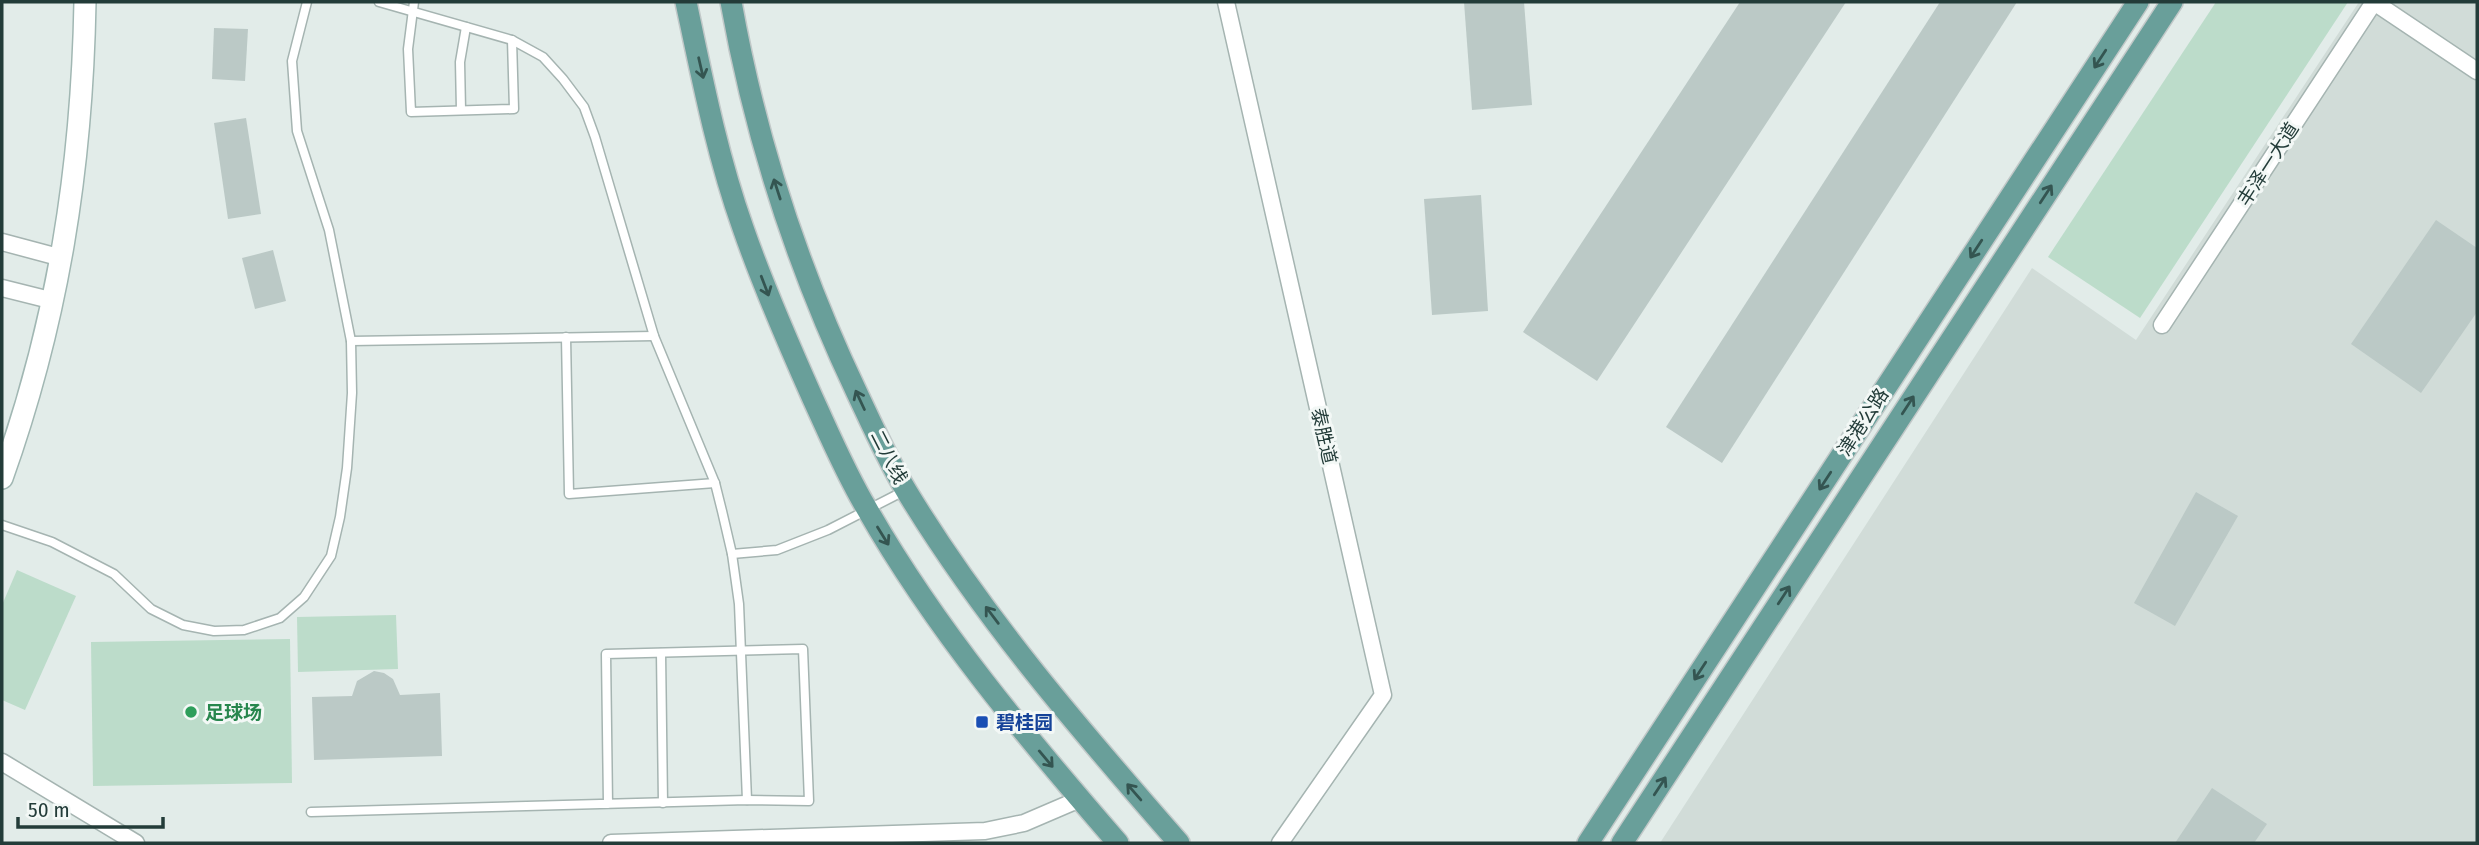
<svg xmlns="http://www.w3.org/2000/svg" width="2479" height="845" font-family="'Fira Sans Condensed','Noto Sans SC',sans-serif">
<style>
.built{fill:#d1dcd8}
.green{fill:#bcdcca}
.building{fill:#bbc9c6}
.lines{fill:none;stroke-linecap:round;stroke-linejoin:round}
.lane-casing{stroke:#a5b4b1;stroke-width:11}
.street-casing{stroke:#a5b4b1;stroke-width:19}
.secondary-casing{stroke:#a1b7b3;stroke-width:24}
.primary-casing{stroke:#c1c8c8;stroke-width:24}
.lane{stroke:#fff;stroke-width:8}
.street{stroke:#fff;stroke-width:16}
.secondary{stroke:#fff;stroke-width:21}
.primary{stroke:#699f9a;stroke-width:21}
.oneway{stroke:#345551}
.leisure-dot{fill:#2e9e5b;stroke:#f3f8f6;stroke-width:2.5}
.transit-dot{fill:#1a4fb4;stroke:#f3f8f6;stroke-width:2.5}
.labels{text-anchor:middle;dominant-baseline:central;stroke-width:6;stroke-linejoin:round;paint-order:stroke}
.street-label{font-size:19px;fill:#233c39;stroke:#f3f8f6}
.leisure-label{font-size:19px;font-weight:bold;fill:#27864d;stroke:#f3f8f6;text-anchor:start}
.transit-label{font-size:19px;font-weight:bold;fill:#164399;stroke:#f3f8f6;text-anchor:start}
</style>
<rect width="100%" height="100%" fill="#e2ece9"/>
<!-- built -->
<polygon class="built" points="2359,2 2477,2 2477,843 1660,843 2032,268 2136,340"/>
<!-- green -->
<g class="green">
<polygon points="2216,2 2348,2 2140,318 2048,257"/>
<polygon points="17,570 76,596 25,710 2,700 2,605"/>
<polygon points="396,615 398,669 298,672 297,617"/>
<polygon points="290,639 292,783 93,786 91,642"/>
</g>
<!-- building -->
<g class="building">
<polygon points="1464,2 1524,2 1532,105 1472,110"/>
<polygon points="1740,2 1846,2 1597,381 1523,332"/>
<polygon points="1940,2 2017,2 1722,463 1666,427"/>
<polygon points="214,28 248,29 245,81 212,79"/>
<polygon points="246,118 261,214 228,219 214,123"/>
<polygon points="1481,195 1488,311 1432,315 1424,199"/>
<polygon points="2436,220 2477,248 2477,312 2421,393 2351,344"/>
<polygon points="273,250 286,301 255,309 242,258"/>
<polygon points="2196,492 2238,516 2175,626 2134,603"/>
<polygon points="374,671 384,673 393,679 400,695 440,693 442,756 314,760 312,697 352,696 357,681"/>
<polygon points="2212,788 2267,824 2254,843 2175,843"/>
</g>
<g class="lines">
<!-- lane casing -->
<g class="lane-casing">
<g id="lane">
<polyline points="379,2 512,40 543,57 563,79 584,107 595,137 654,336 715,483 722,511 732,554 739,604 747,800"/>
<polyline points="414,2 408,49 411,112 514,109 512,40"/>
<polyline points="461,110 460,62 466,27"/>
<polyline points="566,337 569,494 715,483"/>
<polyline points="351,341 654,336"/>
<polyline points="2,525 52,542 114,574 151,609 183,625 214,631 244,630 280,618 304,597 331,556 340,517 347,468 352,393 351,341 329,230 297,131 292,61 307,2"/>
<polyline points="732,554 777,550 828,530 904,491"/>
<polyline points="661,653 663,803"/>
<polyline points="311,812 747,800 809,801 803,649 606,654 608,804"/>
</g>
</g>
<!-- street casing -->
<g class="street-casing">
<g id="street">
<polyline points="1226,2 1383,695 1280,843"/>
<polyline points="2374,2 2477,71"/>
<polyline points="2,242 62,258"/>
<polyline points="2,288 54,301"/>
<polyline points="2162,325 2374,2"/>
<polyline points="2,762 136,843"/>
<polyline points="611,843 985,831 1024,823 1080,799"/>
</g>
</g>
<!-- secondary casing -->
<g class="secondary-casing">
<path id="secondary" d="M2 478C58 321 82 168 85 2"/>
</g>
<!-- primary casing -->
<g class="primary-casing">
<g id="primary">
<path d="M686 2C702 78 717 155 743 228 763 286 788 343 813 399 830 436 846 474 867 509 936 630 1027 738 1118 843"/>
<path d="M731 2C755 137 798 269 857 393 873 427 888 461 907 492 984 619 1082 732 1179 843"/>
<polyline points="1588,843 2138,2"/>
<polyline points="1622,843 2172,2"/>
</g>
</g>
<!-- lane -->
<use href="#lane" class="lane"/>
<!-- street -->
<use href="#street" class="street"/>
<!-- secondary -->
<use href="#secondary" class="secondary"/>
<!-- primary -->
<use href="#primary" class="primary"/>
</g>
<!-- one-way arrows -->
<defs><path id="oneway-shaft" d="M-6 0H5M1.5-3L5.5 0L1.5 3" fill="none" stroke-width="1.6" stroke-linecap="round" stroke-linejoin="round" transform="scale(1.75)"/></defs>
<g class="oneway">
<use href="#oneway-shaft" transform="translate(2100 59) rotate(123)"/>
<use href="#oneway-shaft" transform="translate(701 68) rotate(77)"/>
<use href="#oneway-shaft" transform="translate(777 189) rotate(-108)"/>
<use href="#oneway-shaft" transform="translate(2046 194) rotate(-57)"/>
<use href="#oneway-shaft" transform="translate(1976 249) rotate(123)"/>
<use href="#oneway-shaft" transform="translate(765 286) rotate(69)"/>
<use href="#oneway-shaft" transform="translate(860 400) rotate(-115)"/>
<use href="#oneway-shaft" transform="translate(1908 405) rotate(-57)"/>
<use href="#oneway-shaft" transform="translate(1825 481) rotate(123)"/>
<use href="#oneway-shaft" transform="translate(883 536) rotate(58)"/>
<use href="#oneway-shaft" transform="translate(1784 595) rotate(-57)"/>
<use href="#oneway-shaft" transform="translate(992 615) rotate(-127)"/>
<use href="#oneway-shaft" transform="translate(1700 671) rotate(123)"/>
<use href="#oneway-shaft" transform="translate(1046 759) rotate(50)"/>
<use href="#oneway-shaft" transform="translate(1660 786) rotate(-57)"/>
<use href="#oneway-shaft" transform="translate(1134 792) rotate(-131)"/>
</g>
<!-- markers -->
<circle class="leisure-dot" cx="191" cy="712" r="7"/>
<rect class="transit-dot" x="975" y="715" width="14" height="14" rx="3.5"/>
<g class="labels">
<!-- street labels -->
<g class="street-label">
<text transform="translate(2268 164) rotate(-57)">丰泽一大道</text>
<text transform="translate(1863 422) rotate(-57)">津港公路</text>
<text transform="translate(1324 436) rotate(77)">泰胜道</text>
<text transform="translate(889 457) rotate(63)">二八线</text>
</g>
<!-- leisure labels -->
<g class="leisure-label">
<text x="205" y="712">足球场</text>
</g>
<!-- transit labels -->
<g class="transit-label">
<text x="996" y="722">碧桂园</text>
</g>
</g>
<!-- border -->
<rect width="2479" height="845" fill="none" stroke="#233c39" stroke-width="7"/>
<!-- scale -->
<path d="M18 817v10h145v-10" fill="none" stroke="#233c39" stroke-width="3.5"/>
<text x="28" y="817" font-size="21" fill="#233c39" stroke="#f3f8f6" stroke-width="5" paint-order="stroke">50 m</text>
</svg>
